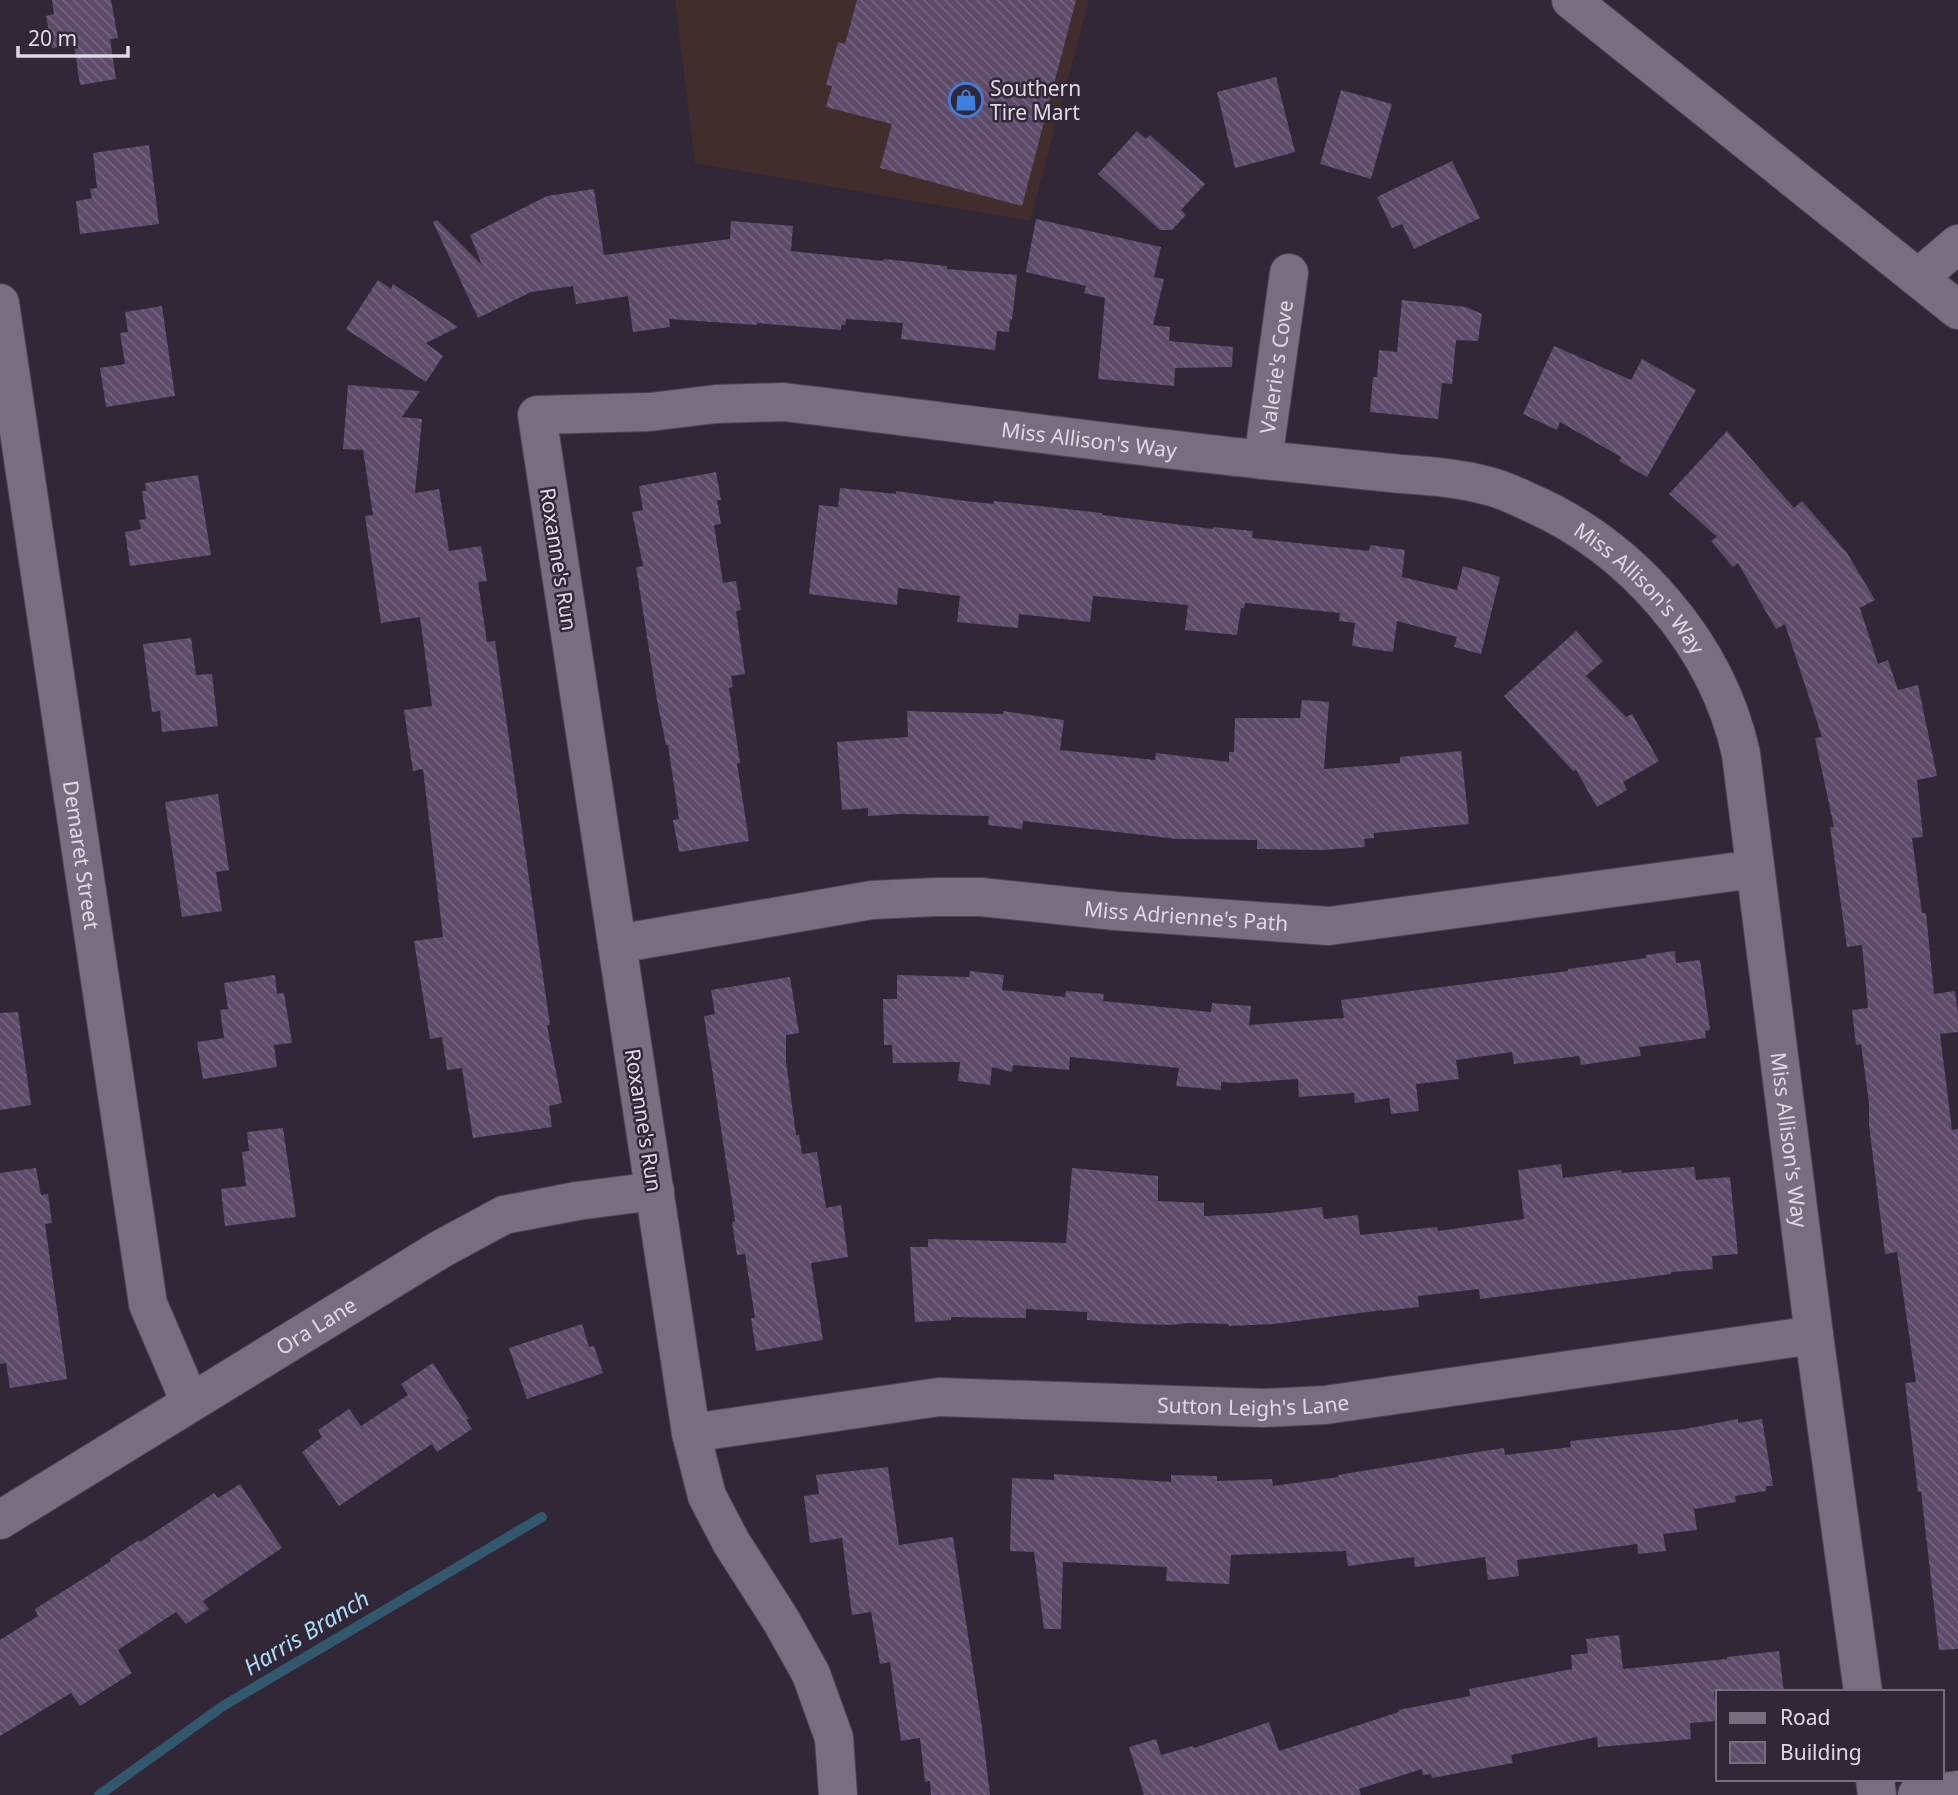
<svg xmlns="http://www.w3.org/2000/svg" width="1958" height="1795" font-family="'Noto Sans',sans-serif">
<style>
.commercial{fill:#412d2b}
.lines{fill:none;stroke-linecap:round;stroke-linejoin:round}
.stream{stroke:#32586d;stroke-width:10}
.building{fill:url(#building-back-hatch)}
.minor-casing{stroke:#4d4451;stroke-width:40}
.minor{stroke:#796e80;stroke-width:38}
.labels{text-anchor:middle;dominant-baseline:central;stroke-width:5;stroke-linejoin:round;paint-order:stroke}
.poi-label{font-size:21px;fill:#e0d9e4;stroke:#312737;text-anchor:start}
.street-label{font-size:21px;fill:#e0d9e4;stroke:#312737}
.water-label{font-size:23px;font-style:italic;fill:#a8ddfa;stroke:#312737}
</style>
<defs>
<pattern id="building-back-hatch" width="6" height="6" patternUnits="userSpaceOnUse" patternTransform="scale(1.75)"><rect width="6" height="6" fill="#5e4b6a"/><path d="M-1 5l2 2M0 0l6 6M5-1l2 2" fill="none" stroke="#75647f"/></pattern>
</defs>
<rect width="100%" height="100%" fill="#312737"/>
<!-- commercial -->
<polygon class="commercial" points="675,0 1089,0 1030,221 695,163"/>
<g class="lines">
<!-- stream -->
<polyline class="stream" points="99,1795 223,1706 542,1517"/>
</g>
<!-- building -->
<g class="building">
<polygon points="52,0 111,0 118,38 110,39 116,79 80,85 74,45 52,48 46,16 54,14"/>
<polygon points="857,0 1076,0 1022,206 880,168 892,124 826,107 832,86 826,85 838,42 845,44"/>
<polygon points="1276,77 1295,152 1235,168 1217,92"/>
<polygon points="1341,90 1392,104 1371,179 1320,164"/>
<polygon points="1137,131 1146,139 1150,135 1205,184 1181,210 1186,215 1172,230 1160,230 1098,174"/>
<polygon points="149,145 159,224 80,234 76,201 92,198 90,189 97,188 93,153"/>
<polygon points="1452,161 1480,218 1414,249 1402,224 1392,228 1377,197"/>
<polygon points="594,189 604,255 730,239 731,221 793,226 791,251 883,261 884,259 947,266 947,269 1017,275 1012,320 1010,319 1009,332 997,331 995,350 901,339 903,323 846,319 845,325 841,325 841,330 757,323 757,325 669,319 670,327 633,332 628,296 576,304 573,286 531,292 478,318 433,222 437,220 482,265 470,235 547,196"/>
<polygon points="1036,219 1161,247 1154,277 1164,279 1153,325 1170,327 1169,341 1233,347 1232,367 1175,368 1174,386 1098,379 1105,298 1084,293 1086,286 1026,272"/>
<polygon points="378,280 391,289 393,284 458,327 426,343 443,356 426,382 346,329"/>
<polygon points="1402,300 1466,307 1482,314 1478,341 1456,340 1452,384 1442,383 1438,419 1370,412 1373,377 1377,377 1379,350 1397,352"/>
<polygon points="162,306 175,396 106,407 100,368 125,364 120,333 128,332 125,312"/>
<polygon points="1554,346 1631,380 1642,359 1696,390 1647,477 1619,461 1621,457 1560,422 1557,430 1523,414"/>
<polygon points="348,385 420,391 402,417 422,419 415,493 439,489 449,551 481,546 487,581 478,582 487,642 495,641 550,1025 547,1025 562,1103 549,1106 552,1127 473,1138 462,1068 447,1070 442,1037 430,1039 414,941 443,937 423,769 413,771 404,710 432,706 420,617 381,623 365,516 373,515 363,450 343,449"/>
<polygon points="1727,431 1794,508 1802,501 1847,553 1875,600 1860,608 1878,664 1888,660 1898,690 1918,685 1937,776 1917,780 1923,837 1912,838 1922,913 1926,913 1934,994 1955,991 1958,1014 1958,1032 1940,1034 1952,1130 1958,1129 1958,1649 1939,1650 1921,1491 1918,1492 1905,1383 1916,1382 1897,1252 1885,1254 1869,1125 1869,1103 1861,1044 1856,1045 1852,1010 1868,1008 1862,945 1847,947 1830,827 1834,827 1815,738 1822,737 1785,624 1776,629 1738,563 1733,567 1711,541 1717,537 1669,494"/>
<polygon points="716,472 721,500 717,500 721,524 714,525 723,583 736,581 741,610 736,611 745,674 731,676 733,687 729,688 740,763 737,763 749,841 679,852 673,820 679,819 668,745 666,745 657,700 636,567 643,566 632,512 643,510 639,486"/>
<polygon points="198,475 211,555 130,566 125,532 141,529 139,520 146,519 142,491 146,491 145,483"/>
<polygon points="840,488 896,494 896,491 957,500 993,504 994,501 1102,513 1102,515 1213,529 1213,527 1253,531 1252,538 1369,551 1370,545 1405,550 1402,577 1457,590 1463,566 1500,577 1481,654 1454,647 1457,637 1397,621 1393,652 1352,646 1355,623 1339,621 1340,613 1245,603 1244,608 1241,608 1237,635 1185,630 1188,605 1093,596 1090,622 1019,614 1018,628 957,622 960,596 898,588 897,605 809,594 819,505 838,507"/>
<polygon points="1576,631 1603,661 1586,676 1626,717 1632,714 1659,761 1623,782 1627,790 1597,807 1576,770 1573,771 1504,696"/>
<polygon points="191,638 196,675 212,674 218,726 162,732 160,711 152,712 143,644"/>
<polygon points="1302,700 1329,702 1324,769 1400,763 1400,757 1461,751 1469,824 1374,833 1374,838 1364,839 1365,847 1323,850 1257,849 1257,840 1177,839 1023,821 1022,829 988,825 989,816 902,814 868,816 868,808 842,810 837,742 908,737 907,711 1003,714 1003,711 1064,720 1060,750 1155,760 1156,753 1229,762 1229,752 1234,752 1235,718 1300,718"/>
<polygon points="218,794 229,870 216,872 222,911 182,917 165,802"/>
<polygon points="1675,951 1676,963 1700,960 1710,1030 1705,1031 1706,1038 1639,1047 1641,1056 1581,1065 1579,1056 1514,1064 1512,1052 1456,1060 1459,1079 1416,1084 1419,1111 1391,1114 1389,1098 1355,1103 1354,1093 1299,1097 1298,1079 1237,1083 1221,1082 1221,1090 1176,1086 1179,1068 1070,1057 1069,1070 1013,1065 1012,1072 992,1067 990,1085 958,1081 960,1062 893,1063 892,1045 884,1045 883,999 897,999 897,975 969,977 970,971 1004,975 1002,990 1065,997 1066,991 1104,994 1103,1001 1211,1012 1212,1003 1251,1006 1249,1025 1344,1018 1341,1000 1568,971 1568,969 1646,958 1646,955"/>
<polygon points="275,975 277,994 284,993 292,1043 274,1045 277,1067 203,1079 197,1042 224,1038 220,1010 228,1009 224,983"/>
<polygon points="790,977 799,1033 786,1035 786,1061 796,1135 799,1135 802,1154 817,1152 826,1208 841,1205 848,1257 811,1263 823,1340 756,1351 751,1318 755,1318 745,1254 737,1255 732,1222 735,1221 704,1016 715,1014 711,990"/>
<polygon points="18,1012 31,1105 0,1110 0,1013"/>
<polygon points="283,1128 296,1217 225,1226 221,1189 246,1186 242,1152 249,1151 247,1132"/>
<polygon points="1561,1164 1563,1178 1621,1170 1622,1173 1694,1167 1696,1180 1730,1177 1738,1254 1712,1256 1713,1269 1671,1272 1671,1274 1480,1299 1479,1289 1418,1296 1419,1307 1383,1311 1383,1310 1274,1324 1229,1326 1228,1324 1188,1323 1171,1325 1141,1324 1087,1320 1087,1312 1026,1309 1026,1318 951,1317 951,1320 915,1322 910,1247 928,1247 928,1239 1066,1243 1072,1168 1158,1176 1158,1201 1204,1203 1204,1216 1270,1213 1322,1207 1324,1219 1358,1215 1360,1235 1437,1227 1438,1231 1524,1219 1518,1170"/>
<polygon points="36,1168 41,1195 48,1194 52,1223 45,1224 67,1379 10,1388 6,1363 0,1364 0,1173"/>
<polygon points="582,1324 589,1347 594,1346 603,1373 527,1399 509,1348"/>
<polygon points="433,1363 469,1419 466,1420 472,1429 437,1452 432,1444 339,1506 302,1452 322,1437 318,1430 349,1409 361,1426 408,1395 401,1384"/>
<polygon points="1738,1419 1738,1423 1762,1419 1773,1486 1766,1486 1766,1491 1735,1496 1736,1502 1694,1509 1697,1530 1663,1534 1666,1551 1638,1554 1637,1544 1517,1560 1519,1576 1488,1580 1485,1557 1415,1567 1414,1557 1348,1566 1346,1551 1231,1555 1229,1584 1166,1581 1167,1567 1063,1562 1061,1629 1044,1629 1034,1552 1010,1551 1012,1478 1054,1480 1054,1474 1171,1482 1171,1475 1217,1476 1217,1481 1272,1479 1273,1486 1339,1477 1338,1475 1471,1453 1504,1448 1505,1455 1571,1447 1570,1441 1685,1429"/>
<polygon points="888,1467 899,1545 953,1537 981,1720 990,1795 931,1795 930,1781 925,1782 920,1738 901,1741 890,1662 880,1664 871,1612 852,1615 842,1538 810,1543 804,1496 819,1494 816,1475"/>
<polygon points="240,1484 282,1548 203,1601 209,1609 186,1624 176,1612 118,1650 132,1673 80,1706 71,1693 0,1736 0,1640 38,1616 35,1609 111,1561 110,1559 139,1540 140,1542 214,1493 218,1498"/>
<polygon points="1619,1635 1623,1669 1727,1659 1727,1657 1779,1651 1784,1692 1714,1692 1717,1721 1690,1723 1691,1739 1598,1747 1597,1737 1511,1755 1513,1763 1432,1778 1431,1774 1423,1775 1422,1769 1359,1789 1361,1795 1144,1795 1129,1747 1156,1739 1161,1755 1193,1746 1194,1748 1269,1722 1279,1751 1399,1712 1398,1710 1470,1696 1469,1689 1572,1669 1571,1655 1588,1653 1586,1639"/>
</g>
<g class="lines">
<!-- minor casing -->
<g class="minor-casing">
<g id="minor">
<polyline points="1571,0 1918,278 1958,244"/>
<polyline points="1918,278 1958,310"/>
<path id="s1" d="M0 303 148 1304 190 1402"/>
<path id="s2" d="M1263 460 1289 273"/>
<path id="s3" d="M617 944 872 900 936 897H981L1115 911 1329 926 1755 869"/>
<path id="s4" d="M691 1433 939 1397 1263 1408 1325 1405 1814 1335"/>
<path id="s5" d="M0 1520 441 1249 504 1215 577 1201 655 1191"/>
<polyline points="1875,1779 1877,1795"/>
<path id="s6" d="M838 1795 834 1738 811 1674 782 1622 731 1542 707 1496 691 1433 537 415 650 412 716 404 784 402C944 421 1104 443 1264 460 1310 465 1356 469 1401 474 1430 476 1460 478 1488 486 1502 489 1516 496 1529 502 1632 547 1717 644 1741 754L1814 1335 1863 1692"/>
<polyline points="1917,1795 1958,1790"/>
</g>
</g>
<!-- minor -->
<use href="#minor" class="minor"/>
</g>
<!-- icons -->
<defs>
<g id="shop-ring" transform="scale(1.75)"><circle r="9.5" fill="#312737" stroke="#3f7fe0" stroke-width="1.5"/><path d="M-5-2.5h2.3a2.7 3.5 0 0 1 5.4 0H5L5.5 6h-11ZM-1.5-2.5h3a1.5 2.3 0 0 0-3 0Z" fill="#3f7fe0"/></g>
</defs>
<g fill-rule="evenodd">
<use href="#shop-ring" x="966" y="100"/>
</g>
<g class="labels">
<!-- poi labels -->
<g class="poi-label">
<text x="990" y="88">Southern<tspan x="990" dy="24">Tire Mart</tspan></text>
</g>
<!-- street labels -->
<g class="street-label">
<text stroke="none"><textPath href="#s2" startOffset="94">Valerie's Cove</textPath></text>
<text stroke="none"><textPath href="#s6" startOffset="1981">Miss Allison's Way</textPath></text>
<text transform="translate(559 559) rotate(81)">Roxanne's Run</text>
<text stroke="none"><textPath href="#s6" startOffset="2569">Miss Allison's Way</textPath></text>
<text stroke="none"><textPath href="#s1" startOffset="558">Demaret Street</textPath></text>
<text stroke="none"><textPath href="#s3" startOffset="574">Miss Adrienne's Path</textPath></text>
<text transform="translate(644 1120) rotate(81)">Roxanne's Run</text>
<text stroke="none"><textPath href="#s6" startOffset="3157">Miss Allison's Way</textPath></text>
<text stroke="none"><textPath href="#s5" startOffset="371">Ora Lane</textPath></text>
<text stroke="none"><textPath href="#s4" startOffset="565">Sutton Leigh's Lane</textPath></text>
</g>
<!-- water labels -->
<g class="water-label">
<text transform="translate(306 1632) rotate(-31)">Harris Branch</text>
</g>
</g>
<!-- legend -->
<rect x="1716" y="1690" width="228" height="91" fill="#312737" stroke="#776e7c" stroke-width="2"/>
<rect x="1730" y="1713" width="35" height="10" fill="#796e80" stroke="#776e7c" stroke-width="2"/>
<text x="1780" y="1725" font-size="21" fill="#e0d9e4">Road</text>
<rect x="1730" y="1742" width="35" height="21" fill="url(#building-back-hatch)" stroke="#776e7c" stroke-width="2"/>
<text x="1780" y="1760" font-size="21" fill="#e0d9e4">Building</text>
<!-- scale -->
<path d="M18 46v10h110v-10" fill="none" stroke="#e0d9e4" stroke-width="3.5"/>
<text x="28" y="46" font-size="21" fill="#e0d9e4" stroke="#312737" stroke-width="5" paint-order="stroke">20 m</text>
</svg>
